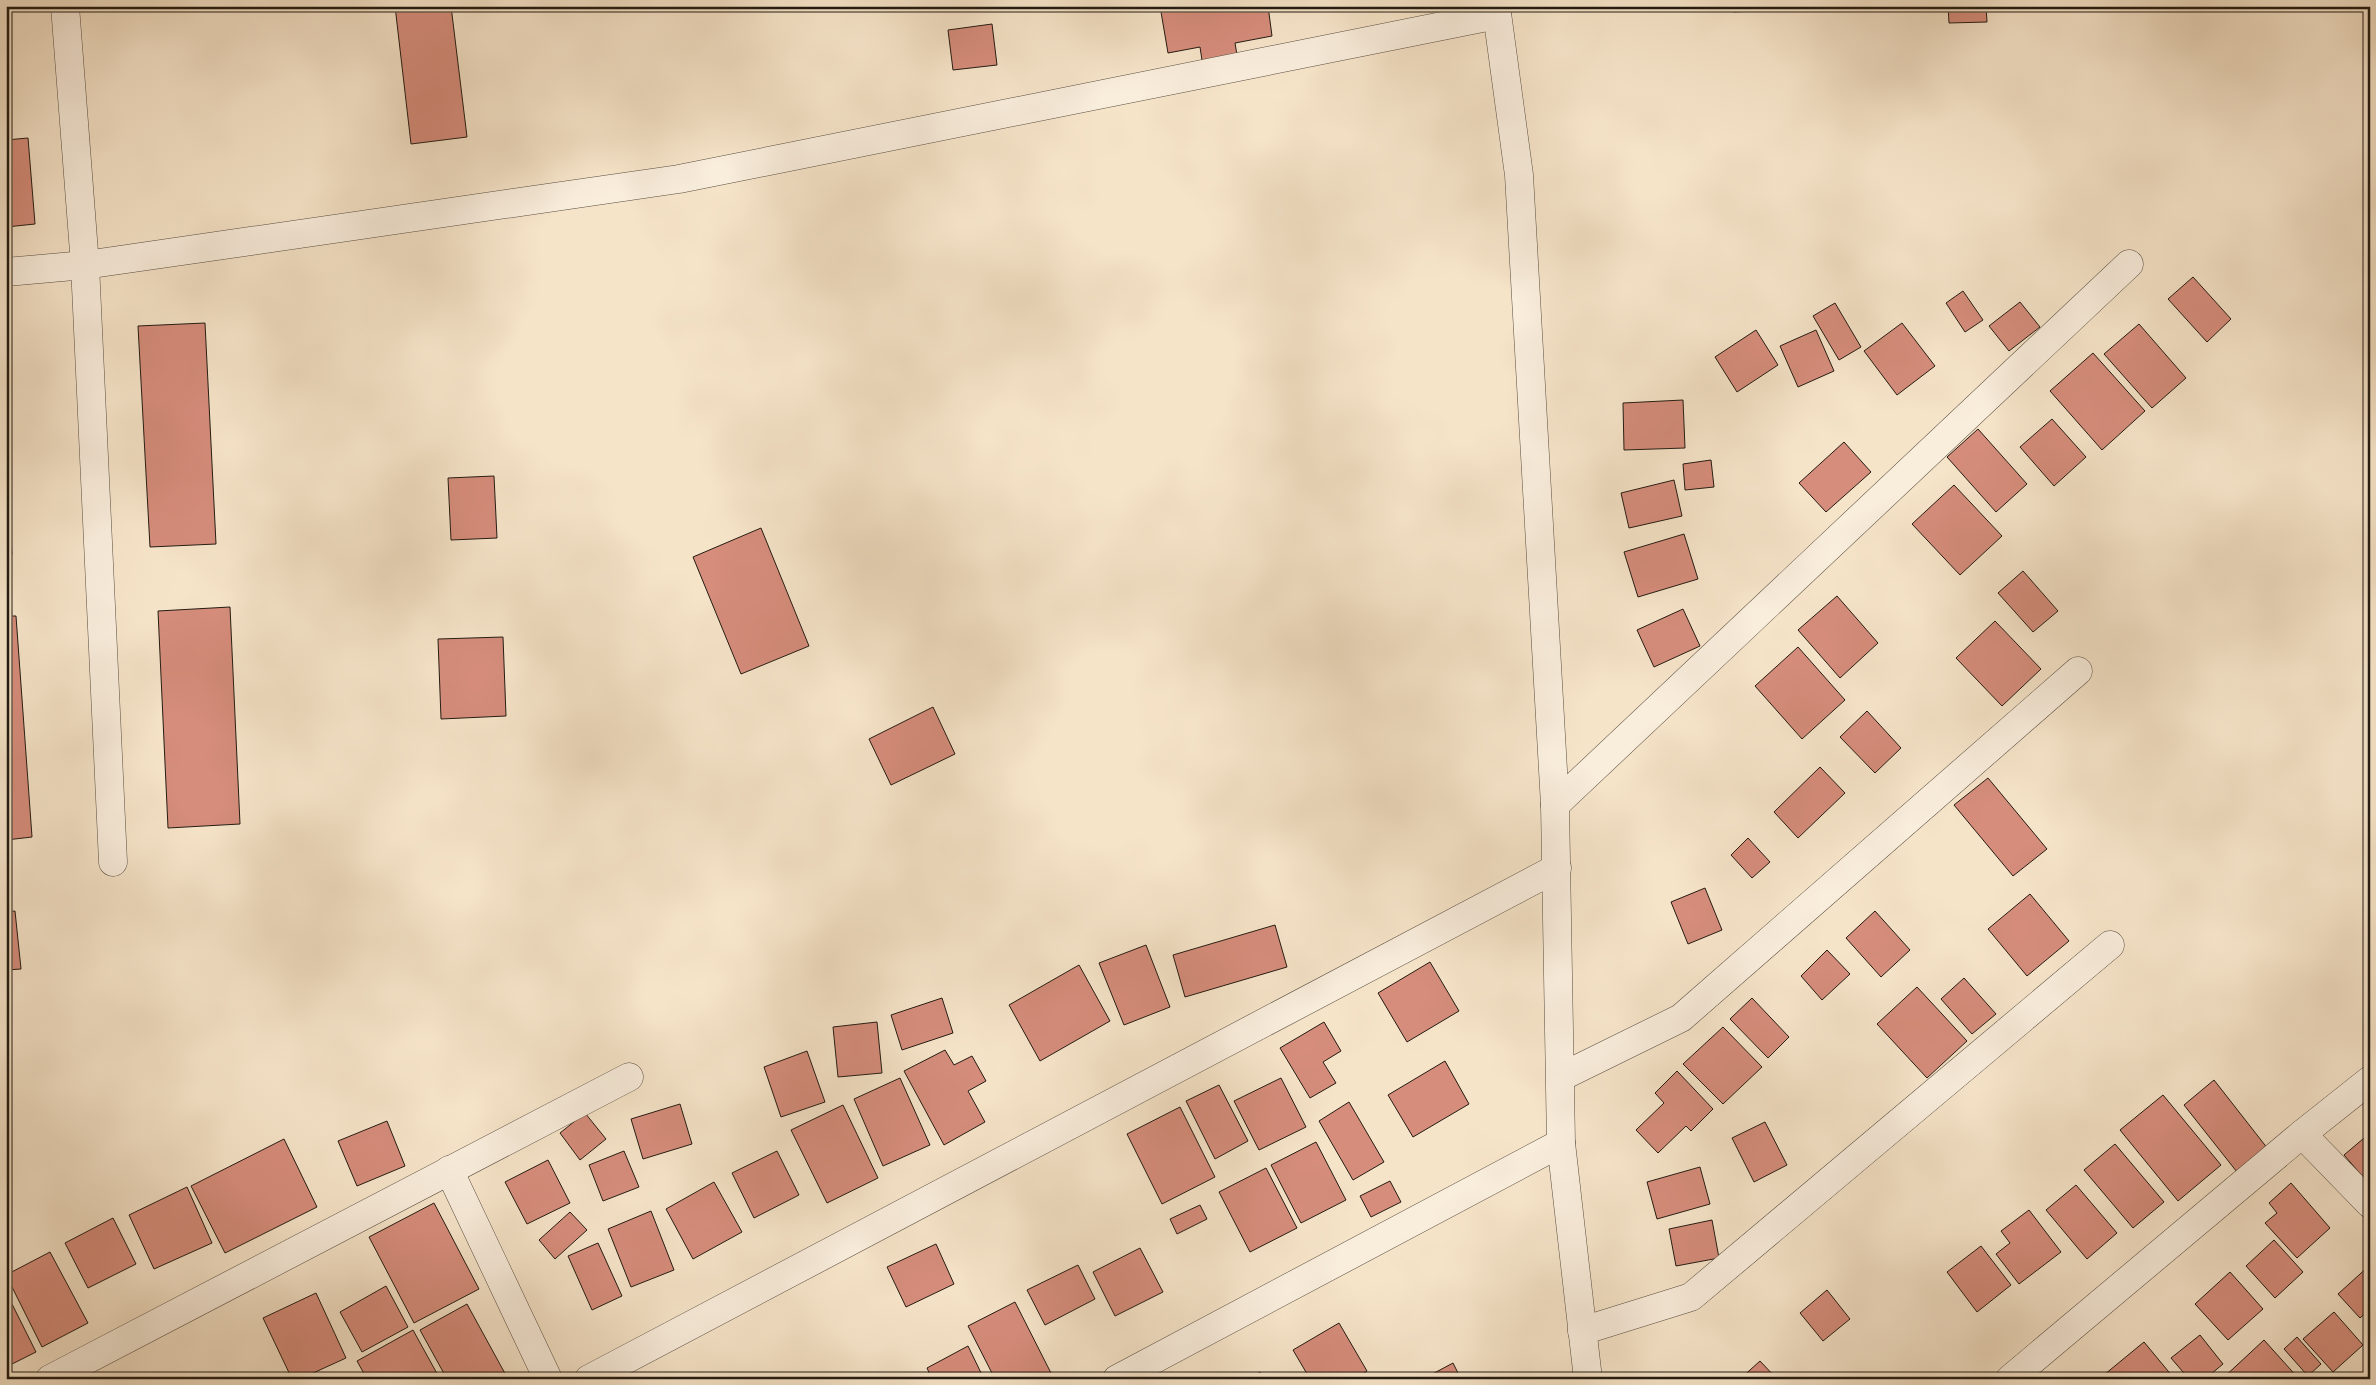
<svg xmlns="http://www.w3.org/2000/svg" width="2376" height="1385" font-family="'Sorts Mill Goudy',serif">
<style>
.building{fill:#d68d7c;stroke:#231b12}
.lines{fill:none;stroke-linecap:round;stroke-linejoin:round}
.minor-casing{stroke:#584d40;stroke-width:29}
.minor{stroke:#f9eddc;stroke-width:28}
</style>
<rect width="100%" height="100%" fill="#f6e4c9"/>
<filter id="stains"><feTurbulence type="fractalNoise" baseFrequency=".004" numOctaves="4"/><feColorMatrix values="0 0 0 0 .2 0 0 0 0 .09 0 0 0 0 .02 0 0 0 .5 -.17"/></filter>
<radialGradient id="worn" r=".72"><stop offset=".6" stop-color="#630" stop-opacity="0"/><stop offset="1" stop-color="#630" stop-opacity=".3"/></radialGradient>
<!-- building -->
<g class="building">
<polygon points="395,6 451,6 467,137 411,144"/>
<polygon points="1160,6 1268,6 1272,36 1235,43 1238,61 1203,67 1200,47 1168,53"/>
<polygon points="1733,6 1813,6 1813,8 1733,12"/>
<polygon points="1948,6 1986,6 1987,22 1949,23"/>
<polygon points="992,24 997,65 953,70 948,30"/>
<polygon points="28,138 35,224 6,227 6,140"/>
<polygon points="2193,277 2231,319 2207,342 2168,299"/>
<polygon points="1963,291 1983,320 1965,332 1946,303"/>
<polygon points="2020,302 2040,327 2009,351 1989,326"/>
<polygon points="1835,303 1861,347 1839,360 1813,316"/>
<polygon points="205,323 216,544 150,547 138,326"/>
<polygon points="1902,323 1935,366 1897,395 1864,351"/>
<polygon points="2139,324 2186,378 2152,408 2104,354"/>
<polygon points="1756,330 1778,365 1737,392 1715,357"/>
<polygon points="1816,330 1834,371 1798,387 1780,346"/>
<polygon points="2093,353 2145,411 2102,450 2050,391"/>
<polygon points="1683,400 1685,448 1624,450 1623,403"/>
<polygon points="2052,419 2086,457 2054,486 2020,447"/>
<polygon points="1978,429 2027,484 1996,512 1947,457"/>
<polygon points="1844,442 1871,472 1826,512 1799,483"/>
<polygon points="6,454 12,555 6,555"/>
<polygon points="1711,460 1714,487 1685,490 1683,464"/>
<polygon points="494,476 497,538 451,540 448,478"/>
<polygon points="1674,480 1682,516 1629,528 1621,493"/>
<polygon points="1954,485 2002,536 1960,575 1912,524"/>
<polygon points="761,528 809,646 741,674 693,557"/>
<polygon points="1684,534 1698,579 1638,597 1624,552"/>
<polygon points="2023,571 2058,611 2033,632 1998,593"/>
<polygon points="1837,596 1878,643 1840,678 1798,630"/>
<polygon points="230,607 240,824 168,828 158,611"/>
<polygon points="1683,609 1700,646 1654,667 1637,630"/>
<polygon points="6,616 16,616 32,837 6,840"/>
<polygon points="1995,621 2041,669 2002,706 1956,658"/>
<polygon points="503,637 506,716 441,719 438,639"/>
<polygon points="1798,647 1845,700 1802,739 1755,686"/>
<polygon points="933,707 955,754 891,785 869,739"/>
<polygon points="1867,711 1901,748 1875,773 1840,737"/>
<polygon points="1820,767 1845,793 1798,838 1774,812"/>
<polygon points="1988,778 2047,849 2013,876 1954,805"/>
<polygon points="1748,838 1770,862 1752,878 1731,855"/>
<polygon points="1705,888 1722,930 1688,944 1671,902"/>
<polygon points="2030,894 2069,941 2027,976 1988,929"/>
<polygon points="15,911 21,969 6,970 6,912"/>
<polygon points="1875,911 1910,950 1881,977 1846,938"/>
<polygon points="1275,925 1287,967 1185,997 1173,955"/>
<polygon points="1146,945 1170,1007 1124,1025 1099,963"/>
<polygon points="1827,950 1850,974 1822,1000 1801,976"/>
<polygon points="1430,962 1459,1011 1407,1042 1378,993"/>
<polygon points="1079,965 1110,1021 1040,1061 1009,1005"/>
<polygon points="1964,978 1996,1014 1972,1034 1941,999"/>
<polygon points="1917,987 1967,1041 1927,1078 1877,1024"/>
<polygon points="942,998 953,1033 902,1050 891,1015"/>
<polygon points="1752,998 1789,1037 1768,1058 1730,1019"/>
<polygon points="877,1022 882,1073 838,1077 833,1027"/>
<polygon points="1324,1022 1341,1051 1323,1062 1336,1083 1310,1098 1280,1048"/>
<polygon points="1723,1027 1762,1067 1723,1104 1683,1064"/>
<polygon points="945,1050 954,1065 972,1056 986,1081 968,1091 985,1122 944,1145 904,1071"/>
<polygon points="807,1051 825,1102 781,1117 764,1067"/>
<polygon points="1445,1061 1469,1104 1413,1137 1388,1095"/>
<polygon points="1677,1071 1713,1109 1691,1131 1686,1126 1658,1153 1636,1130 1664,1103 1655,1093"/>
<polygon points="900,1078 930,1145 883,1166 854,1099"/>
<polygon points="1281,1078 1306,1127 1259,1150 1234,1101"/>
<polygon points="2214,1080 2268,1149 2237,1172 2184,1105"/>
<polygon points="1219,1085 1248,1141 1215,1159 1186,1101"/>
<polygon points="2163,1095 2221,1165 2178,1201 2120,1130"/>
<polygon points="1349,1102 1384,1162 1353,1180 1319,1121"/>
<polygon points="680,1104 692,1144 643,1159 631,1119"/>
<polygon points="843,1105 878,1178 827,1203 791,1130"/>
<polygon points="1180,1107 1215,1177 1162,1204 1127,1134"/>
<polygon points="585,1113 606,1139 580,1160 560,1133"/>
<polygon points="387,1121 405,1166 357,1186 338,1141"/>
<polygon points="1765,1122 1787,1165 1754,1182 1732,1138"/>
<polygon points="2370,1133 2370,1173 2364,1178 2344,1155"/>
<polygon points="284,1139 317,1207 225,1253 191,1186"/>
<polygon points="1316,1142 1346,1200 1301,1223 1271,1165"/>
<polygon points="2115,1144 2164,1202 2133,1228 2084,1170"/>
<polygon points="624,1151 639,1187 603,1201 589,1165"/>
<polygon points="777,1151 799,1195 754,1218 732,1173"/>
<polygon points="548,1160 570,1203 527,1224 505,1182"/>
<polygon points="1700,1167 1710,1204 1657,1219 1647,1182"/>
<polygon points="1266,1168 1297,1228 1250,1252 1219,1192"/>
<polygon points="1390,1181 1401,1202 1371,1217 1360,1196"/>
<polygon points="714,1182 742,1232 693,1259 666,1209"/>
<polygon points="2291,1183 2330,1228 2297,1258 2265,1223 2277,1213 2269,1203"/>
<polygon points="2076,1185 2117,1233 2087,1259 2046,1210"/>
<polygon points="187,1187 212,1243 154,1269 129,1215"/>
<polygon points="434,1203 479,1289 414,1323 369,1237"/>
<polygon points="1200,1205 1207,1219 1177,1234 1170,1219"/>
<polygon points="2029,1210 2061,1252 2019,1284 1996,1254 2010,1243 2001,1231"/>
<polygon points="651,1211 674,1270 631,1287 608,1229"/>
<polygon points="570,1212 587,1230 555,1259 539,1240"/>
<polygon points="113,1218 136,1264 88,1288 65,1243"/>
<polygon points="1712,1220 1719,1258 1676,1266 1669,1229"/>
<polygon points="2274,1240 2303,1272 2275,1298 2246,1266"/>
<polygon points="598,1243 622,1296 592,1310 568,1256"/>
<polygon points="936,1244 954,1284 906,1307 887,1267"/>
<polygon points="1981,1246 2011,1285 1977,1312 1947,1272"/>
<polygon points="1140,1248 1163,1292 1115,1316 1093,1272"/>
<polygon points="50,1252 88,1323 42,1347 6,1275"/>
<polygon points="1078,1265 1095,1299 1045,1325 1027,1290"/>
<polygon points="2370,1265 2370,1309 2360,1318 2338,1294"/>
<polygon points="2230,1272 2263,1309 2228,1340 2195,1304"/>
<polygon points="386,1286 408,1327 362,1352 340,1312"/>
<polygon points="1827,1290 1850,1319 1823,1341 1800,1313"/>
<polygon points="6,1292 36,1352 6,1367"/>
<polygon points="316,1293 346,1358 300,1379 292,1379 263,1318"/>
<polygon points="1015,1302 1054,1379 995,1379 968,1326"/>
<polygon points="467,1304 508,1379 447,1379 420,1330"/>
<polygon points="2334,1312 2363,1345 2333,1372 2303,1339"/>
<polygon points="1339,1323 1367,1371 1354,1379 1310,1379 1293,1350"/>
<polygon points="413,1330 440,1379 367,1379 357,1361"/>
<polygon points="2200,1335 2223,1364 2205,1379 2189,1379 2171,1358"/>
<polygon points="2297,1337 2321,1364 2308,1376 2284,1349"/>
<polygon points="2264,1340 2299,1379 2222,1379"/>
<polygon points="2144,1342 2173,1377 2099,1379"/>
<polygon points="968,1346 984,1379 932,1379 927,1368"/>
<polygon points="1760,1361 1777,1379 1740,1379"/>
<polygon points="1453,1363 1461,1379 1423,1379"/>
<polygon points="1260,1372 1264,1379 1249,1379"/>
</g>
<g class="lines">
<!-- minor casing -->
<g class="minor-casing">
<g id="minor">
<polyline points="65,6 85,265 113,862"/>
<polyline points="1496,6 1519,175 1555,805 1561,1143 1588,1379"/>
<polyline points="6,272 85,265 679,179 1497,15"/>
<polyline points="1555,805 2129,264"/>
<polyline points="1561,1077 1681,1018 2078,671"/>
<polyline points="2370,1080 2302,1134 2370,1204"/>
<polyline points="449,1170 548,1379"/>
<polyline points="1582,1331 1691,1297 2110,945"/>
<polyline points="50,1379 629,1077"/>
<polyline points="589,1379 1557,868"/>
<polyline points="1117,1379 1561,1143"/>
<polyline points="2010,1379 2302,1134"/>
</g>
</g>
<!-- minor -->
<use href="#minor" class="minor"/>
</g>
<!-- margin -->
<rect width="2376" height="1385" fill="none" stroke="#f6e4c9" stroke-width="25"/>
<rect x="8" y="8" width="2361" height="1370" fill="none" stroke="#231b12" stroke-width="2.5"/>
<rect x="12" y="12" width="2351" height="1360" fill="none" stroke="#231b12"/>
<rect width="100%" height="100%" filter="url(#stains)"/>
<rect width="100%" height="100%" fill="url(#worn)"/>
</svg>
